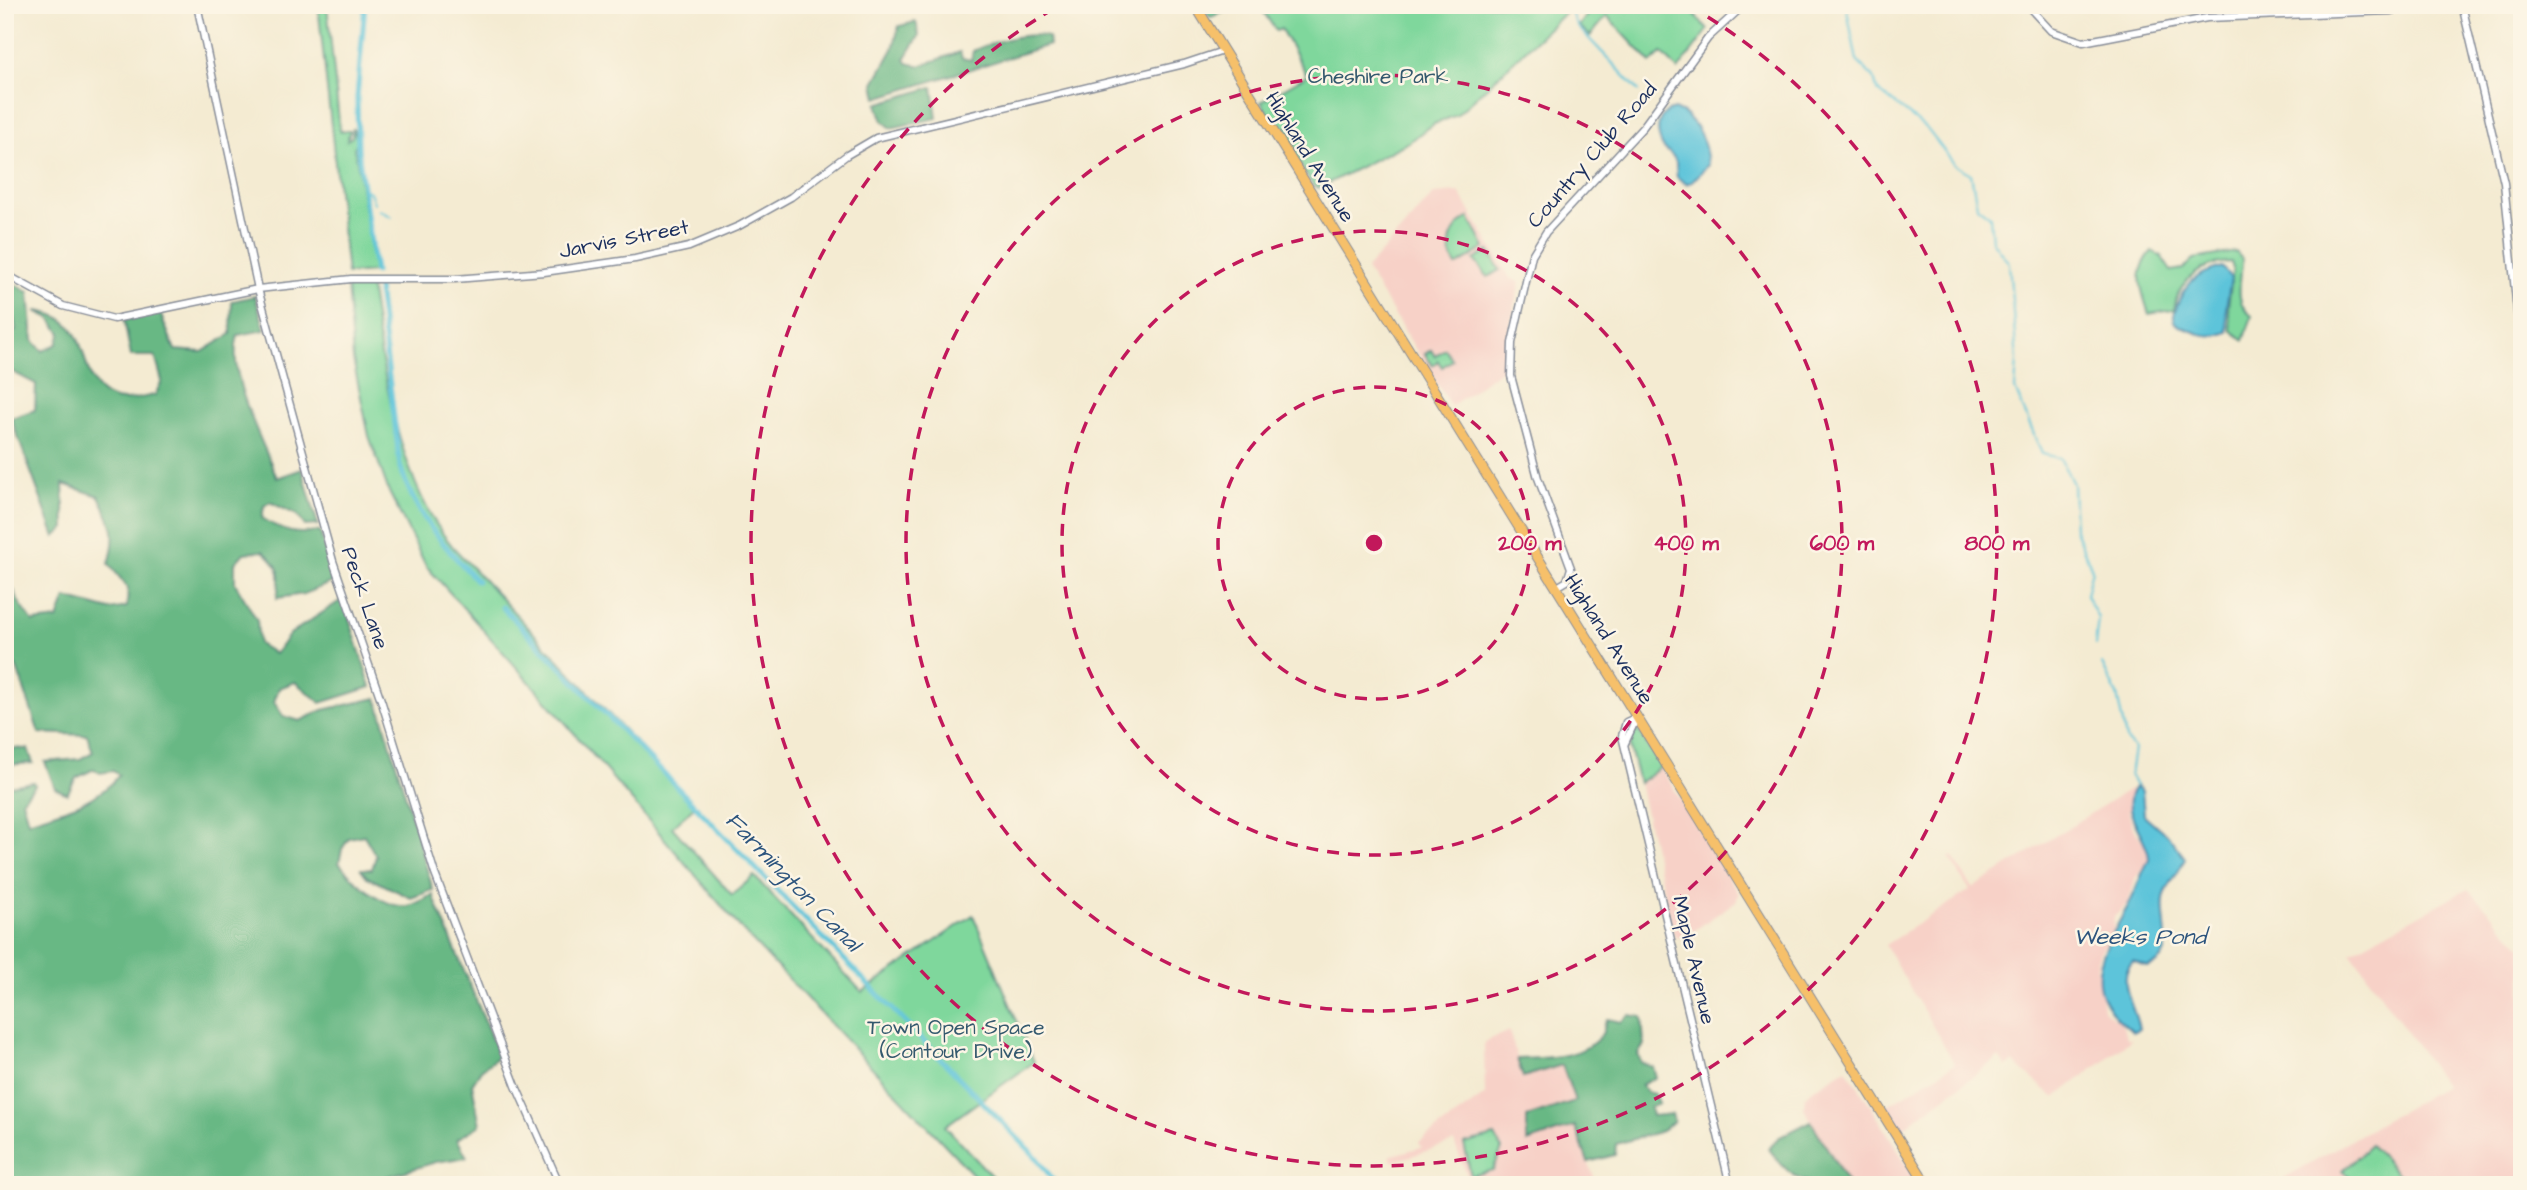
<svg xmlns="http://www.w3.org/2000/svg" width="2527" height="1190" font-family="'Architects Daughter',sans-serif">
<style>
.built{fill:#f7d1c7}
.green{fill:#7fd79c;stroke:#4d837d;stroke-width:2}
.forest{fill:#67b884;stroke:#417471;stroke-width:2}
.water{fill:#5dc4da;stroke:#3c7a9c;stroke-width:2}
.lines{fill:none;stroke-linecap:round;stroke-linejoin:round}
.stream{stroke:#5dc4da;stroke-width:2}
.canal{stroke:#5dc4da;stroke-width:5}
.minor-casing{stroke:#888d98;stroke-width:9}
.highway-casing{stroke:#888d98;stroke-width:11}
.minor{stroke:#fff;stroke-width:6}
.highway{stroke:#f6c06b;stroke-width:9}
.ring{fill:none;stroke:#c2185b;stroke-width:3.5;stroke-dasharray:12 9}
.labels{text-anchor:middle;dominant-baseline:central;stroke-width:5;stroke-linejoin:round;paint-order:stroke}
.park-label{font-size:21px;fill:#34596e;stroke:#fcf5e5}
.street-label{font-size:21px;fill:#1b2f5e;stroke:#fcf5e5}
.water-label{font-size:23px;font-style:italic;fill:#2c547d;stroke:#fcf5e5}
.centre{fill:#c2185b;stroke:#fcf5e5;stroke-width:3.5}
.ring-label{font-size:21px;text-anchor:middle;font-weight:bold;fill:#c2185b;stroke:#fcf5e5;stroke-width:5;stroke-linejoin:round;paint-order:stroke}
</style>
<rect width="100%" height="100%" fill="#fcf5e5"/>
<filter id="ink" filterUnits="userSpaceOnUse"><feTurbulence type="fractalNoise" baseFrequency=".0143" numOctaves="2"/><feDisplacementMap in="SourceGraphic" scale="14" xChannelSelector="R" yChannelSelector="G"/><feConvolveMatrix kernelMatrix="1 2 1 2 8 2 1 2 1" color-interpolation-filters="sRGB"/></filter>
<filter id="wash" filterUnits="userSpaceOnUse"><feTurbulence type="fractalNoise" baseFrequency=".00686" numOctaves="4" result="noise"/><feDisplacementMap in="SourceGraphic" scale="28" xChannelSelector="R" yChannelSelector="G"/><feGaussianBlur stdDeviation="1.57" result="paint"/><feColorMatrix in="noise" values="0 0 0 0 0 0 0 0 0 0 0 0 0 0 0 0 0 1.4 0 .05"/><feComposite in="paint" operator="in"/></filter>
<g filter="url(#wash)">
<rect width="100%" height="100%" fill="#f4ebd2"/>
<!-- built -->
<g class="built">
<polygon points="1459,192 1510,278 1520,282 1506,346 1505,367 1451,406 1366,269 1434,194"/>
<polygon points="1661,768 1739,894 1736,901 1688,935 1677,938 1673,932 1639,783"/>
<polygon points="2131,788 2134,804 2128,810 2133,828 2148,849 2156,852 2136,877 2128,903 2114,917 2113,932 2099,954 2097,966 2103,1009 2115,1019 2122,1009 2121,1022 2127,1038 2132,1039 2055,1098 2013,1062 2006,1067 1999,1057 1900,1130 1885,1107 1955,1064 1885,945 1970,890 1949,858 1952,856 1973,888"/>
<polygon points="2468,889 2522,947 2522,1185 2290,1185 2284,1178 2445,1086 2351,952"/>
<polygon points="1509,1031 1523,1076 1562,1064 1575,1101 1527,1118 1528,1141 1575,1126 1597,1185 1471,1185 1454,1142 1393,1162 1389,1156 1422,1147 1419,1142 1485,1095 1484,1042"/>
<polygon points="1846,1069 1867,1100 1919,1185 1849,1185 1804,1108 1805,1097 1815,1088"/>
</g>
<!-- green -->
<g class="green">
<path d="M318 5H327L340 131H350L347 140 352 137 353 128 358 142 354 148C362 179 363 214 372 245 375 252 373 264 374 272L347 274Z"/>
<polygon points="1201,5 1243,5 1210,17"/>
<polygon points="1259,5 1573,5 1457,115 1434,124 1407,143 1319,188 1313,186 1261,102 1307,75 1281,29 1276,31"/>
<polygon points="1594,5 1686,5 1708,30 1678,70 1662,53 1651,63 1607,16 1590,36 1579,26"/>
<path d="M1469 217 1485 248 1456 266C1444 246 1450 229 1469 217Z"/>
<polygon points="1489,251 1500,270 1488,277 1474,260"/>
<path d="M2152 251 2161 256 2171 271 2183 269 2193 259 2236 252 2242 259C2242 280 2232 302 2252 316L2244 340 2231 330 2228 306 2233 269 2231 262C2201 263 2178 281 2174 310L2149 314C2141 288 2133 274 2152 251Z"/>
<path d="M370 284C382 366 398 483 453 547L695 806 672 827 732 895 754 876 862 992 973 915 1034 1062 945 1126 1000 1185H983L743 931 551 706 426 566 389 492 369 436 353 359 347 286Z"/>
<polygon points="1445,349 1452,360 1442,367 1438,361 1432,365 1425,354 1431,350 1435,356"/>
<polygon points="1634,730 1639,732 1661,767 1639,783 1630,748"/>
<polygon points="1495,1136 1502,1149 1493,1170 1471,1176 1464,1144"/>
<polygon points="2371,1145 2408,1185 2357,1185 2343,1170"/>
</g>
<!-- forest -->
<g class="forest">
<path d="M916 22 919 36 905 59 907 63 919 66 960 52 962 58 971 60 973 51C991 42 1028 31 1048 37L1049 45 877 98 874 83 893 49 899 26Z"/>
<polygon points="933,87 937,118 891,128 883,121 877,104"/>
<path d="M5 279 29 292 33 341 43 351 57 344 61 333 50 318 36 311C99 317 72 384 112 398 125 403 142 397 155 395L162 381 155 356H131L124 320 160 313 175 350 202 352 231 334 232 301 255 296 265 330 238 335C226 376 262 439 277 478L302 469 318 525 305 526 297 515 270 502 264 506 262 518C284 532 295 536 320 531L333 582 304 594 277 598C281 574 282 567 263 551L244 553 235 563V583L257 620 259 644 275 654 290 634 343 599 371 687 321 703 295 682 279 688 274 702 283 716 300 721 323 710 377 698 433 890 411 898 367 877 361 869H372L376 856 364 835 349 838 342 849 339 863C353 880 384 909 408 906 415 905 426 898 433 895L499 1056 481 1070 472 1084 480 1125 457 1139 467 1157 436 1162 376 1180 374 1185H5V783L11 786 34 782 35 785 22 800 28 821C60 810 98 803 119 775L113 771 100 773 94 769 76 778 67 794 55 788 45 762 80 759 93 752 87 735 39 733 17 668 5 653V590H14L16 598 33 622 58 619 66 598 110 610 127 607 128 588 109 564C118 532 113 524 99 496L63 484 65 528 55 537 11 418 35 410 36 384 5 368V331H16C14 313 5 298 5 279Z"/>
<polygon points="5,748 28,749 33,763 5,765"/>
<path d="M1629 1015 1642 1017 1644 1045 1638 1054 1641 1063 1653 1067 1656 1077 1641 1085 1646 1092 1655 1094 1659 1103 1650 1107 1652 1116 1672 1114 1674 1121 1662 1131 1616 1144 1615 1155 1588 1162 1575 1126 1527 1142V1117L1575 1101 1562 1065 1523 1077 1517 1059C1545 1058 1584 1059 1602 1034 1605 1029 1603 1024 1608 1019L1621 1022Z"/>
<path d="M1811 1121 1849 1185C1808 1185 1795 1185 1769 1149L1778 1138Z"/>
</g>
<!-- water -->
<g class="water">
<path d="M1674 109C1697 117 1706 142 1708 165L1692 182 1686 184 1677 177C1676 172 1677 163 1675 160 1674 155 1666 151 1663 147 1655 133 1656 113 1674 109Z"/>
<path d="M2222 267 2231 278 2226 307 2228 332C2209 340 2194 333 2177 324 2172 318 2174 315 2176 308 2185 283 2196 274 2222 267Z"/>
<path d="M2136 786 2142 791 2144 815 2169 837 2185 858C2180 871 2172 880 2166 892 2156 916 2182 957 2148 967L2133 961C2115 980 2135 1007 2139 1029L2133 1032C2076 988 2101 955 2129 904 2137 890 2140 874 2149 860 2149 836 2116 810 2136 786Z"/>
</g>
<g class="lines">
<!-- stream -->
<g class="stream">
<polyline points="1567,5 1578,27 1639,91"/>
<polyline points="1846,5 1857,61 1874,78 1877,90 1927,129 1955,165 1971,174 1977,206 1990,216 1992,241 2009,263 2017,361 2015,389 2042,454 2060,458 2073,484 2075,530 2092,569 2086,595 2098,618 2095,645"/>
<polyline points="362,189 370,192 374,203"/>
<polyline points="379,210 392,217"/>
<polyline points="2102,664 2117,695 2126,739 2134,749 2130,775 2136,786"/>
</g>
<!-- canal -->
<g class="canal">
<polyline points="365,5 357,98 358,151 375,272"/>
<path d="M378 288 400 466C416 517 442 543 477 581"/>
<polyline points="502,607 1036,1157 1057,1185"/>
</g>
</g>
</g>
<g filter="url(#ink)">
<g class="lines">
<!-- minor casing -->
<g class="minor-casing">
<g id="minor">
<polyline points="197,5 258,289 333,561 382,703 435,874 516,1086 560,1185"/>
<polyline points="2027,5 2051,31 2083,42 2207,18 2390,11 2420,5"/>
<polyline points="2462,5 2504,183 2522,360"/>
<polyline points="5,274 63,306 114,319 258,289 351,279 455,279 544,272 635,259 689,247 739,226 791,197 847,155 876,138 1184,64 1223,51"/>
<polyline points="1557,587 1567,581 1571,568 1538,478 1511,376 1512,343 1532,255 1546,232 1643,127 1708,38 1744,5"/>
<polyline points="1637,717 1626,722 1622,736 1730,1185"/>
<polyline points="1625,743 1637,717"/>
</g>
</g>
<!-- highway casing -->
<g class="highway-casing">
<polyline id="highway" points="1195,5 1927,1185"/>
</g>
<!-- minor -->
<use href="#minor" class="minor"/>
<!-- highway -->
<use href="#highway" class="highway"/>
</g>
</g>
<!-- distance rings -->
<g class="ring">
<circle cx="1374" cy="543" r="156"/>
<circle cx="1374" cy="543" r="312"/>
<circle cx="1374" cy="543" r="468"/>
<path d="M1690 6A623 623 0 1 1 1058 6"/>
</g>
<g class="labels">
<!-- park labels -->
<g class="park-label">
<text x="1378" y="76">Cheshire Park</text>
<text x="956" y="1027">Town Open Space<tspan x="956" dy="24">(Contour Drive)</tspan></text>
</g>
<!-- street labels -->
<g class="street-label">
<text transform="translate(1592 155) rotate(-49)">Country Club Road</text>
<text transform="translate(1310 157) rotate(58)">Highland Avenue</text>
<text transform="translate(624 239) rotate(-11)">Jarvis Street</text>
<text transform="translate(365 598) rotate(71)">Peck Lane</text>
<text transform="translate(1609 639) rotate(58)">Highland Avenue</text>
<text transform="translate(1694 960) rotate(77)">Maple Avenue</text>
</g>
<!-- water labels -->
<g class="water-label">
<text transform="translate(793 882) rotate(46)">Farmington Canal</text>
<text x="2140" y="937">Weeks Pond</text>
</g>
</g>
<circle cx="1374" cy="543" r="10" class="centre"/>
<g class="ring-label">
<text x="1530" y="550">200 m</text>
<text x="1686" y="550">400 m</text>
<text x="1842" y="550">600 m</text>
<text x="1997" y="550">800 m</text>
</g>
<!-- margin -->
<rect width="2527" height="1190" fill="none" stroke="#fcf5e5" stroke-width="28"/>
</svg>
